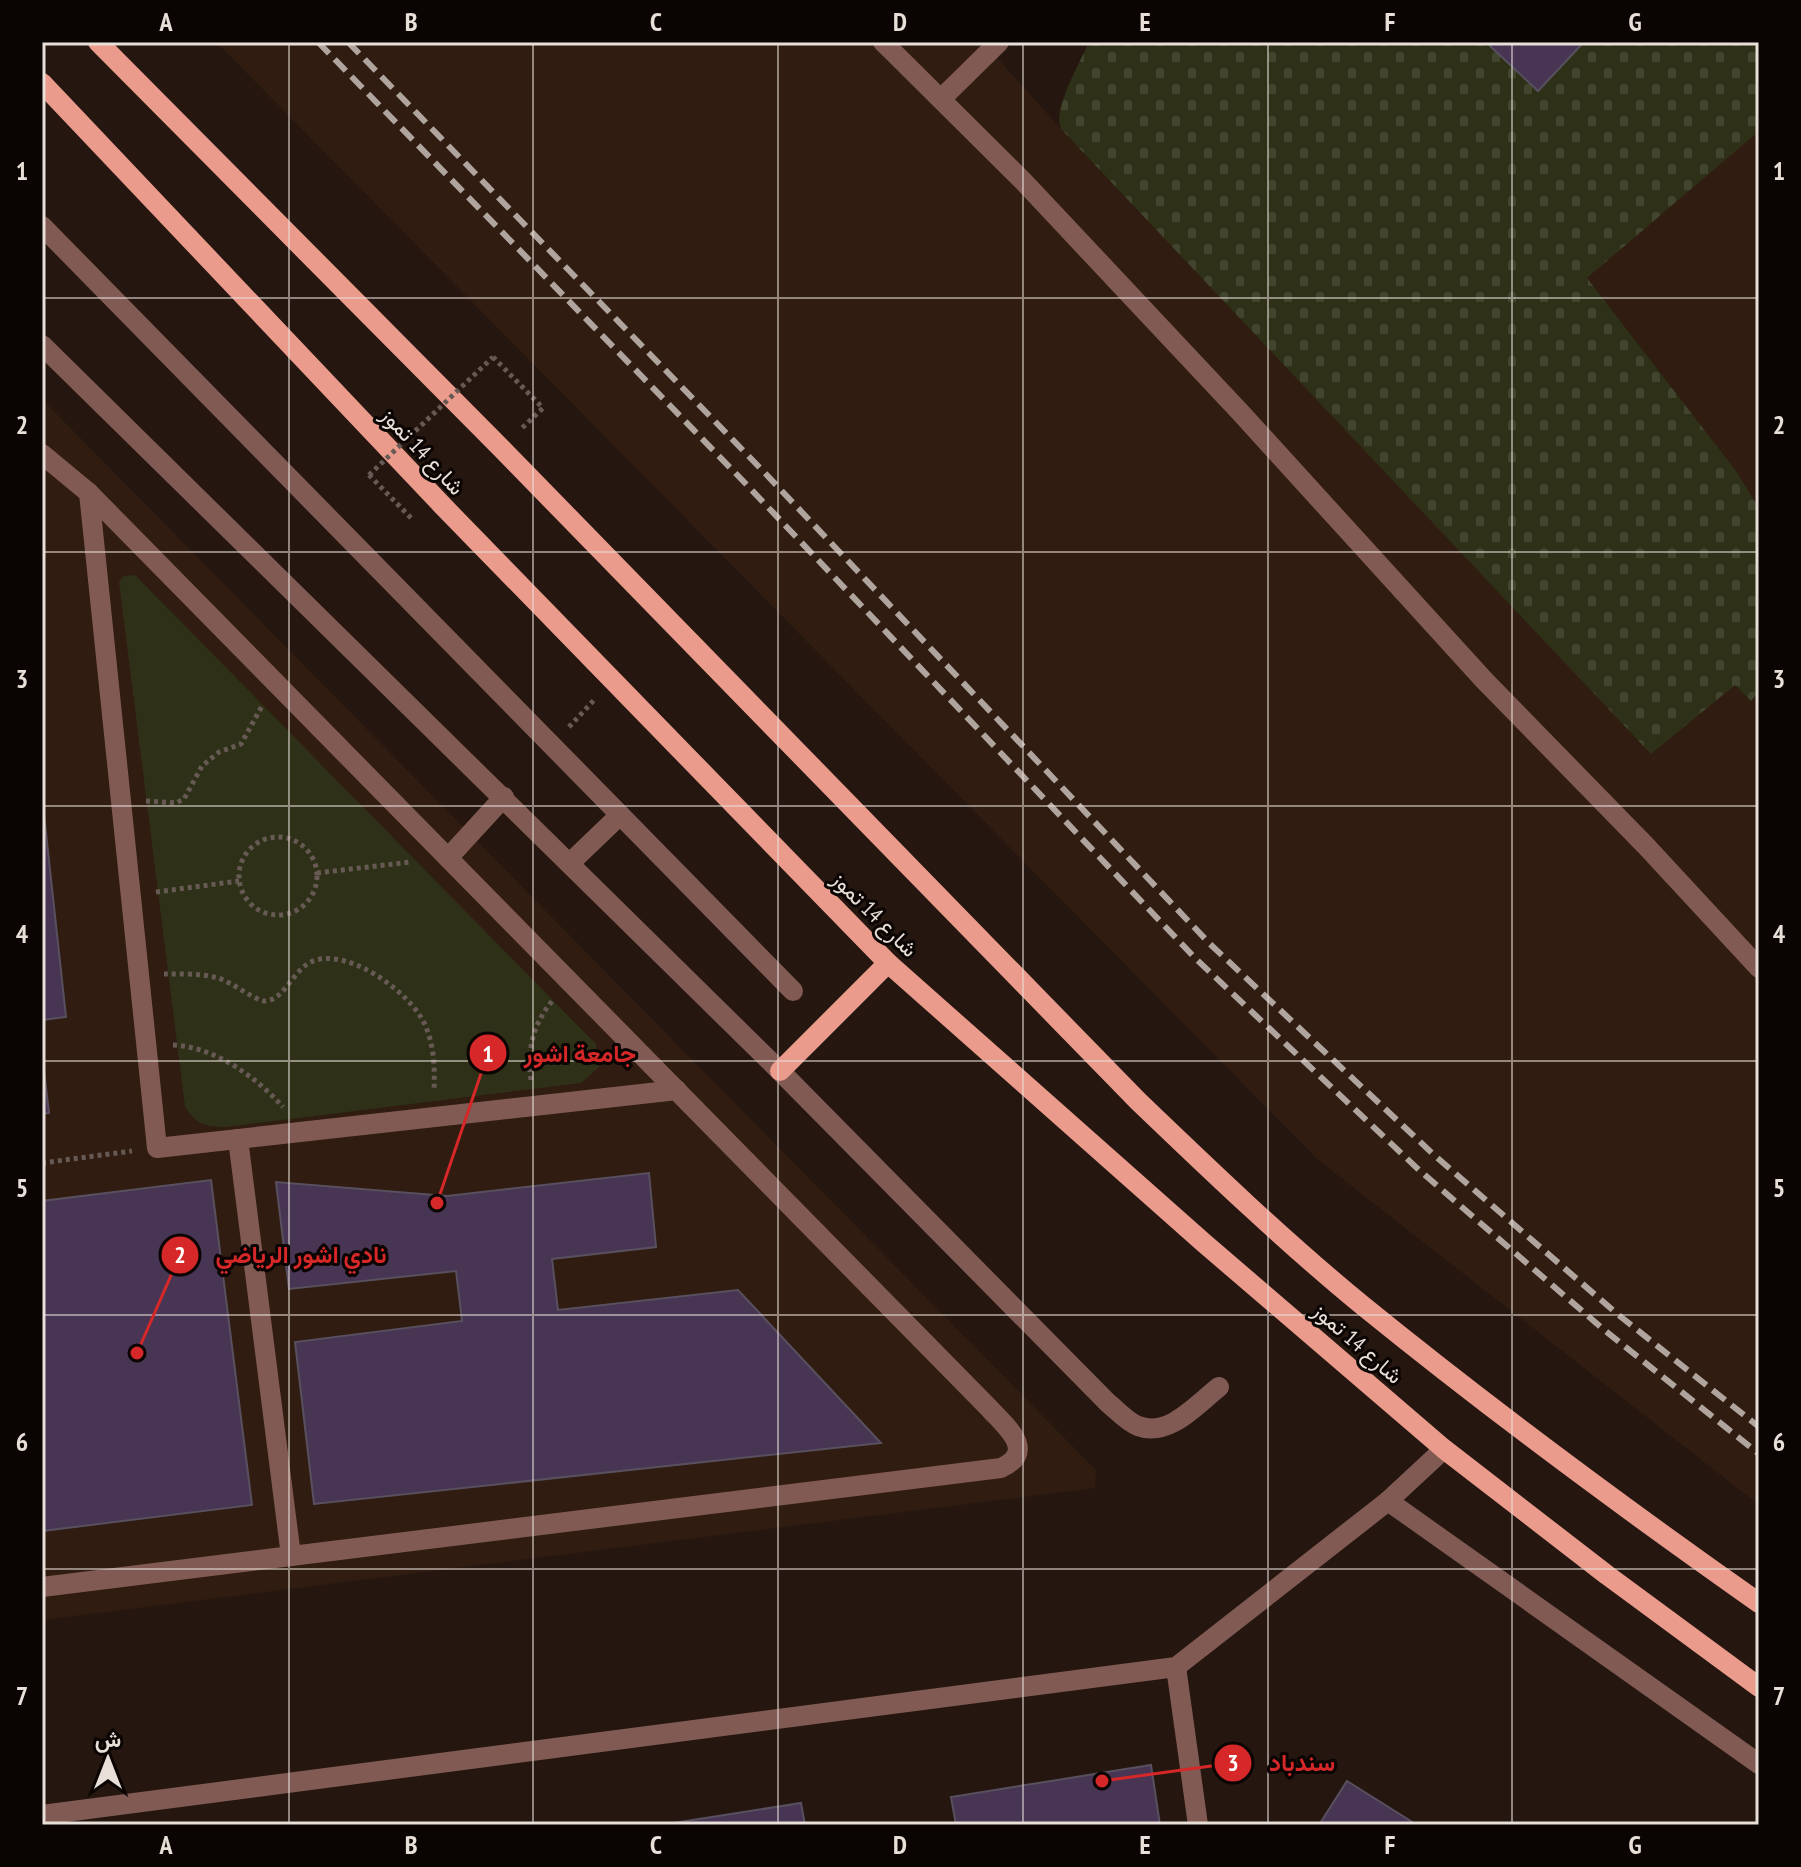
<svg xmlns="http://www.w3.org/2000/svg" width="1801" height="1867" font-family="'PT Sans Narrow',Vazirmatn,sans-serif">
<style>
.built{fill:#301c11}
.grass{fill:#2e3117}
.cemetery{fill:url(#cemetery-stones)}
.building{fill:#473553;stroke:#59505f;stroke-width:2}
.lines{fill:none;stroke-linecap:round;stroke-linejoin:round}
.path{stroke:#675a54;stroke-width:5;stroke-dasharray:4 4;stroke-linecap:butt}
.minor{stroke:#815b53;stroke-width:20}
.major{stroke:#eb9b8c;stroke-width:20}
.rail{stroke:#b0a59e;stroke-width:6;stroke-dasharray:16 8;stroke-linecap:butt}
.path-bridge{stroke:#675a54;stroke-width:5;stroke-dasharray:4 4;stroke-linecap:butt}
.grid{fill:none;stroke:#e9dfd9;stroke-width:2;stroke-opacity:0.55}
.labels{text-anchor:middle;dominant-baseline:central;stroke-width:6;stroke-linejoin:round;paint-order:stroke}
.street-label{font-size:22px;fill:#e9dfd9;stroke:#0a0503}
.leader{fill:none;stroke:#d62828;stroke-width:3}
.callout-dot{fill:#d62828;stroke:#0a0503;stroke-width:3}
.mark-label{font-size:24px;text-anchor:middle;font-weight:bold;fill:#fff}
.callout-label{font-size:24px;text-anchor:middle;font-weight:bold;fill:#d62828;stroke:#0a0503;stroke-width:6;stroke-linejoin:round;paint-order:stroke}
.neatline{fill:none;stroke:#e9dfd9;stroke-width:3}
.grid-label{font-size:26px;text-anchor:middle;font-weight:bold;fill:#e9dfd9}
</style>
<defs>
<pattern id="cemetery-stones" width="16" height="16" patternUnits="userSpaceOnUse" patternTransform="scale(2)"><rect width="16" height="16" fill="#2e3117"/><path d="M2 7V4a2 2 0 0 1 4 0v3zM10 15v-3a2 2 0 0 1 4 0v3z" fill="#42452d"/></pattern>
</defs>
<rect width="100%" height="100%" fill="#251710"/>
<!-- built -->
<g class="built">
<polygon points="216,42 983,42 1062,130 1651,753 1735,684 1751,701 1759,691 1759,1505 1317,1159"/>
<polygon points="1759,124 1759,508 1736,471 1587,278"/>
<polygon points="42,399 1096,1470 1095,1488 42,1620"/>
</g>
<!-- grass -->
<path class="grass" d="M135 575 596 1044 599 1067 581 1083 226 1127C205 1127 195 1124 185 1106L119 582 124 576Z"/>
<!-- cemetery -->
<path class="cemetery" d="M1089 42H1759V131L1587 278 1736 471 1759 508V691L1751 701 1735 685 1651 754 1062 130C1050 114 1081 61 1089 42Z"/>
<!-- building -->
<g class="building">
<polygon points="1494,42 1584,42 1538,91 1490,46"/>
<polygon points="42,796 66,1017 42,1020"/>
<polygon points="42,1054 49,1113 42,1114"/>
<polygon points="649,1173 656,1247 552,1259 558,1310 738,1290 881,1443 314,1504 295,1342 462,1321 456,1271 289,1289 276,1182 447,1196"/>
<polygon points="211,1180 252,1505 42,1531 42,1201"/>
<polygon points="1151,1765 1160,1825 956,1825 951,1797"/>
<polygon points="1347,1781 1417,1825 1319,1825"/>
<polygon points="801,1803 805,1825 661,1825"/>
</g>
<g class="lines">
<!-- path -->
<g class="path">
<polyline points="493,357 543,408 521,429"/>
<polyline points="369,475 413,520"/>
<polyline points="569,727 595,699"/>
<polyline points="146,801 176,803 184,799 202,766 219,752 241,744 262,706"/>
<circle cx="278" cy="876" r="39"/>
<polyline points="317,873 411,862"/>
<polyline points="156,892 239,881"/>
<path d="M164 974C181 974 201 973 218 978 232 982 257 1002 266 1001 286 999 294 966 316 960 352 950 411 993 425 1025 434 1044 435 1069 434 1090"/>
<path d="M173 1045C215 1047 256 1077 283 1107"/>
<path d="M531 1080C527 1049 533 1024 553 1000"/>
<polyline points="42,1163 132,1151"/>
</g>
<!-- minor -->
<g class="minor">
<polyline points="883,42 1024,182 1240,412 1484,680 1646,846 1759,968"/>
<polyline points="941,99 999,42"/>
<polyline points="42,226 793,991"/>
<path d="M42 345 780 1071 1108 1403C1117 1410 1127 1422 1138 1426 1169 1438 1197 1404 1219 1387"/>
<path d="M42 454 89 493 988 1407C1005 1426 1038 1451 1001 1468L42 1587"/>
<polyline points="89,493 157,1148 677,1090"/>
<polyline points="448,858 504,797"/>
<polyline points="570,863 620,815"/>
<polyline points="238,1139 291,1556"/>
<polyline points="1388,1501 1759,1764"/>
<polyline points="1176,1667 1198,1825"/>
<polyline points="42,1815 1176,1667 1388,1501 1444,1449"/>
</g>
<!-- major -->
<g class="major">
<path d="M98 42 501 448 1138 1101C1211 1171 1284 1241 1362 1305 1490 1409 1624 1508 1759 1603"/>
<polyline points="42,83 442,505 888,963 1204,1243 1444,1449 1607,1575 1759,1687"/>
<polyline points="780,1071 888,963"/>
</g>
<!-- rail -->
<g class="rail">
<polyline points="318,42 746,484 1195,958 1419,1170 1603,1329 1759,1454"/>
<polyline points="348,42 762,470 1210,944 1433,1154 1616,1313 1759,1427"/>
</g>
<!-- path-bridge -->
<polyline class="path-bridge" points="369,475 493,357"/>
</g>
<!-- grid -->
<path class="grid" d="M289 42V1825M533 42V1825M778 42V1825M1023 42V1825M1268 42V1825M1512 42V1825M42 298H1759M42 552H1759M42 806H1759M42 1061H1759M42 1315H1759M42 1569H1759"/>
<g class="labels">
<!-- street labels -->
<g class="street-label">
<text transform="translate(423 451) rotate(47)">شارع 14 تموز</text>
<text transform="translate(875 914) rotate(45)">شارع 14 تموز</text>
<text transform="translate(1358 1343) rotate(41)">شارع 14 تموز</text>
</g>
</g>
<!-- callouts -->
<path class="leader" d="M437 1203L488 1053M137 1353L180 1255M1102 1781L1233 1763"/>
<g class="callout-dot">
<circle cx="437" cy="1203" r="8"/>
<circle cx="137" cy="1353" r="8"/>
<circle cx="1102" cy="1781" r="8"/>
<circle cx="488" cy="1053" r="20"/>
<circle cx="180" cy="1255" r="20"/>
<circle cx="1233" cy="1763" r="20"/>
</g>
<g class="mark-label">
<text x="488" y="1062">1</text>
<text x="180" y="1263">2</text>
<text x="1233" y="1771">3</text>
</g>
<g class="callout-label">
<text x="580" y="1062">جامعة اشور</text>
<text x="301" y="1263">نادي اشور الرياضي</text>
<text x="1302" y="1771">سندباد</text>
</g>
<!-- border -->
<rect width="1801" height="1867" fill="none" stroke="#0a0503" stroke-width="88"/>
<!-- north arrow -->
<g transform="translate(108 1759)" stroke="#0a0503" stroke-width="6" paint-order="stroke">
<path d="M0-6L14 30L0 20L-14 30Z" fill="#e9dfd9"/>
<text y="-12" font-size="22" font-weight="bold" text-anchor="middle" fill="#e9dfd9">ش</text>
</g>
<rect x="44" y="44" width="1713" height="1779" class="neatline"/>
<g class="grid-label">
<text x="166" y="31">A</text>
<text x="411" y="31">B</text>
<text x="656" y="31">C</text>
<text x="900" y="31">D</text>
<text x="1145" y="31">E</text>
<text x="1390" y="31">F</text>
<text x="1635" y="31">G</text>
<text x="22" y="180">1</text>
<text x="1779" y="180">1</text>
<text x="22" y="434">2</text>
<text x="1779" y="434">2</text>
<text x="22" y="688">3</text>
<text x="1779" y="688">3</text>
<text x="22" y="943">4</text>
<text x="1779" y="943">4</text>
<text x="22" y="1197">5</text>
<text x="1779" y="1197">5</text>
<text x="22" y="1451">6</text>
<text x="1779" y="1451">6</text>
<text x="22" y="1705">7</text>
<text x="1779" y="1705">7</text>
<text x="166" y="1854">A</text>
<text x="411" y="1854">B</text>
<text x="656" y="1854">C</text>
<text x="900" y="1854">D</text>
<text x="1145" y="1854">E</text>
<text x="1390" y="1854">F</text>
<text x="1635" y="1854">G</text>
</g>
</svg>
